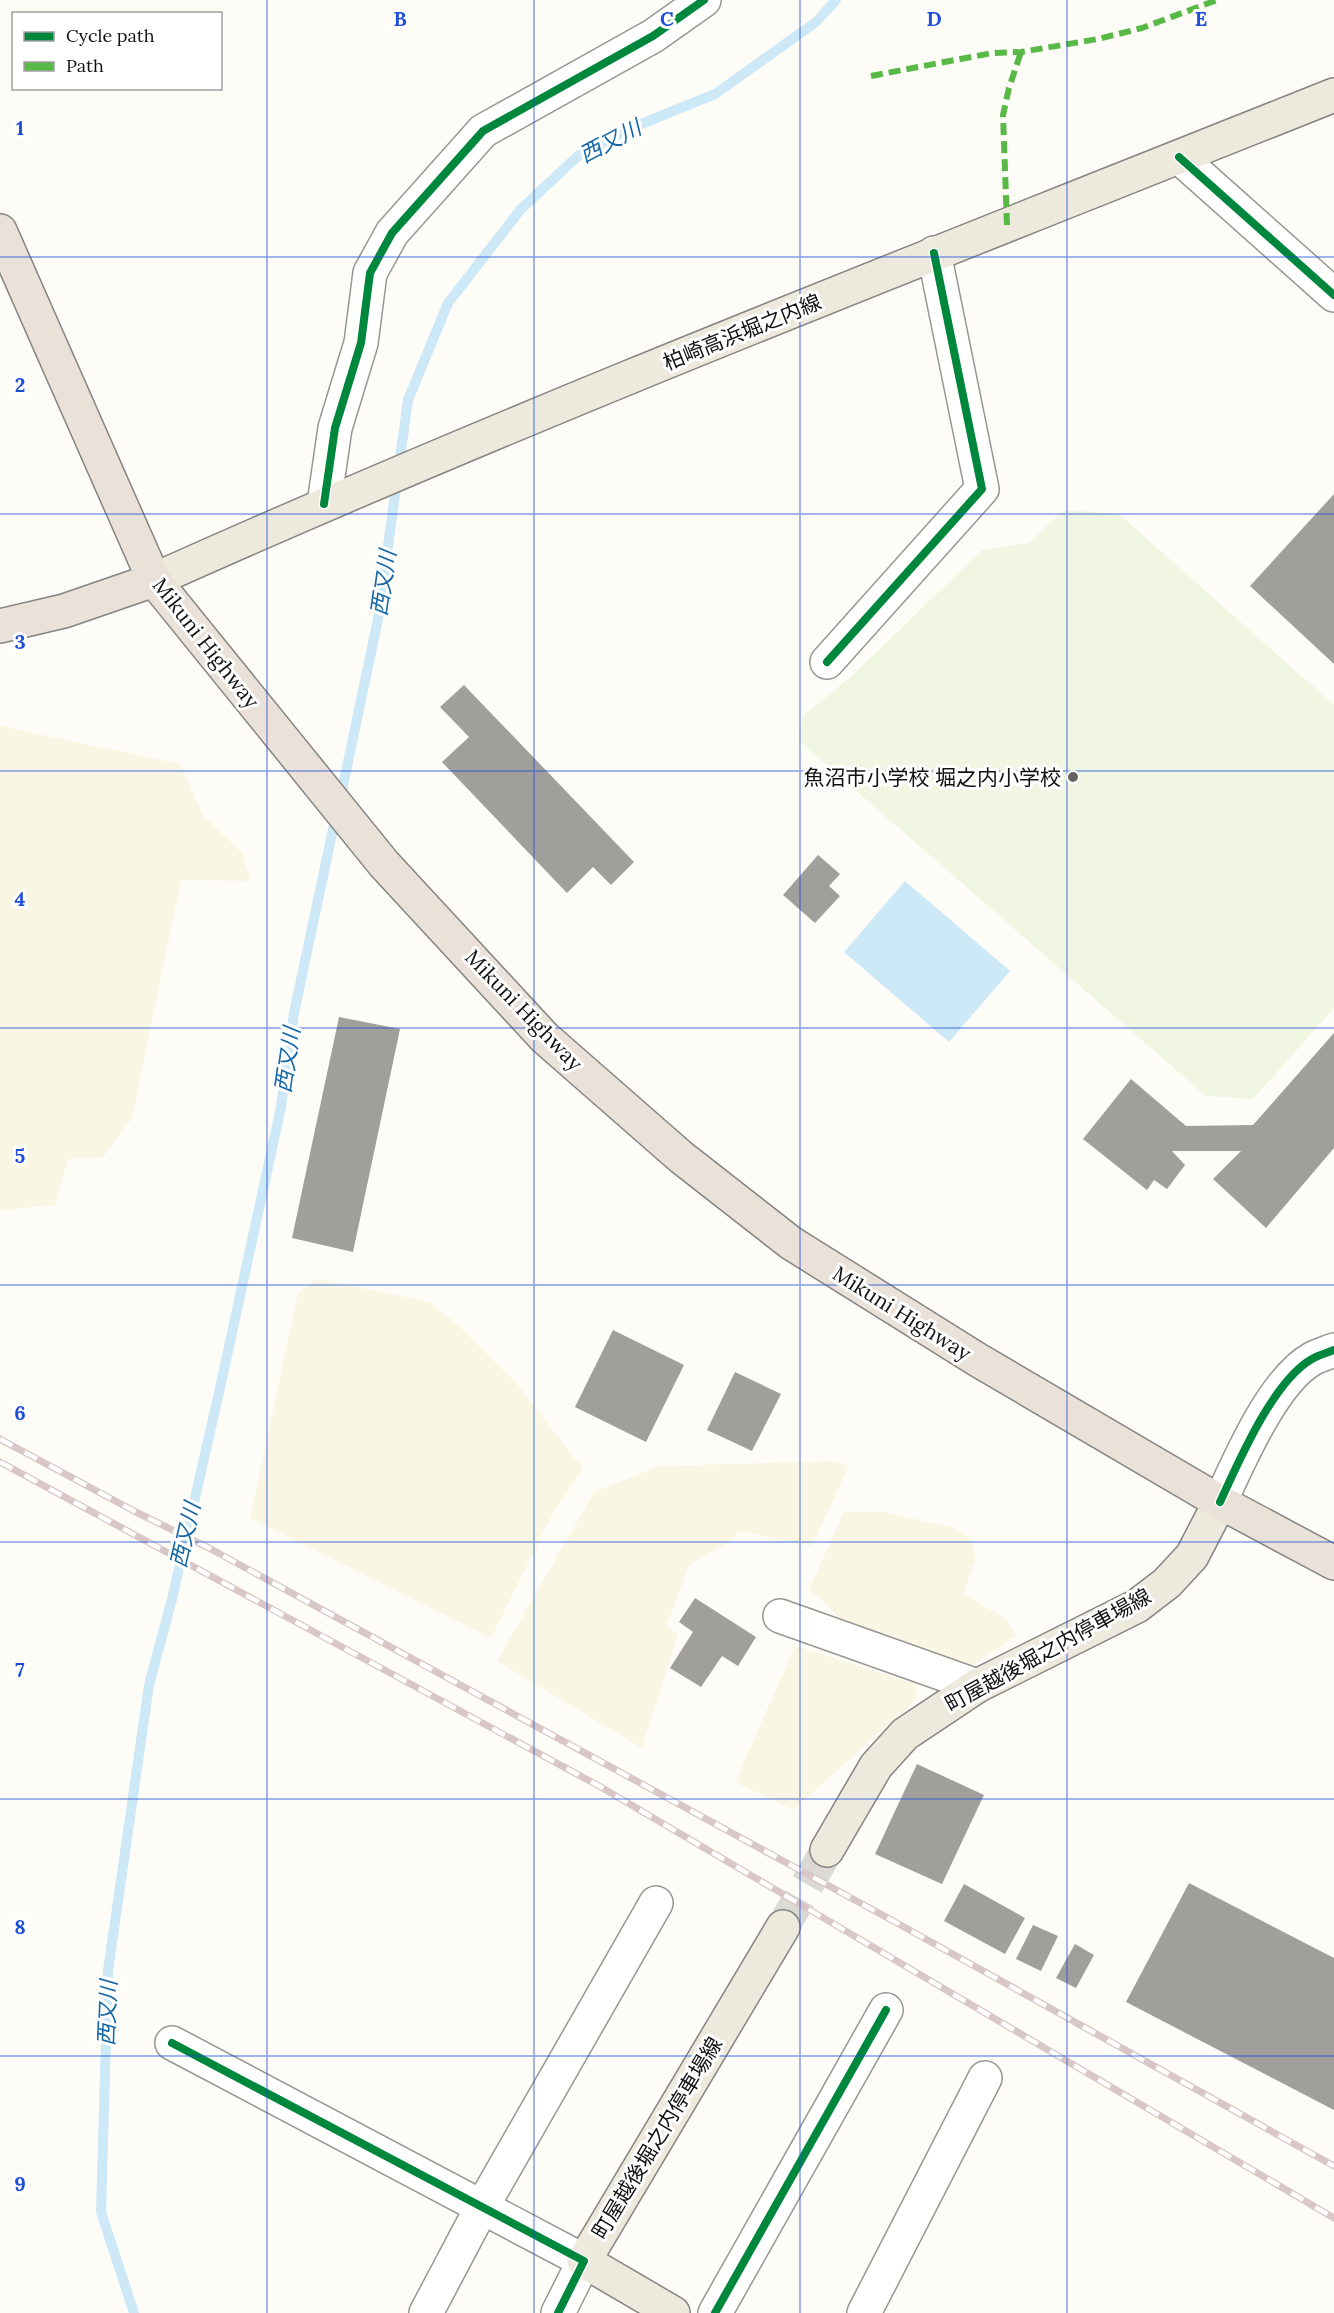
<svg xmlns="http://www.w3.org/2000/svg" width="1334" height="2313" font-family="Lora,'Noto Sans JP',serif">
<style>
.farmland{fill:#f9f7e4}
.pitch{fill:#f0f6e1}
.water{fill:#cde8f7}
.lines{fill:none;stroke-linecap:round;stroke-linejoin:round}
.stream{stroke:#cde8f7;stroke-width:10}
.building{fill:#a19f9c}
.major-tunnel{stroke:#dad9d4;stroke-width:33;stroke-dasharray:33 16;stroke-linecap:butt}
.minor-casing{stroke:#979795;stroke-width:36}
.major-casing{stroke:#858482;stroke-width:36}
.highway-casing{stroke:#858482;stroke-width:36}
.minor{stroke:#fffffe;stroke-width:33}
.major{stroke:#ede9dc;stroke-width:33}
.highway{stroke:#eae1d8;stroke-width:33}
.rail-casing{stroke:#d9c6c7;stroke-width:7}
.rail{stroke:#fff;stroke-width:4.5;stroke-dasharray:14;stroke-linecap:butt}
.quiet{stroke:#58b947;stroke-width:6;stroke-dasharray:12 6;stroke-linecap:butt}
.cycleway-casing{stroke:#fff;stroke-width:11}
.cycleway{stroke:#00873e;stroke-width:8}
.grid{fill:none;stroke:#1d4ed8;stroke-width:1.5;stroke-opacity:0.55}
.poi-dot{fill:#646362;stroke:#fff;stroke-width:2}
.labels{text-anchor:middle;dominant-baseline:central;stroke-width:6;stroke-linejoin:round;paint-order:stroke}
.street-label{font-size:21px;fill:#111;stroke:#fff}
.poi-label{font-size:21px;fill:#111;stroke:#fff;text-anchor:end}
.water-label{font-size:22px;font-style:italic;fill:#1768a6;stroke:#fff}
.grid-label{font-size:20px;text-anchor:middle;font-weight:bold;fill:#1d4ed8;stroke:#fff;stroke-width:6;stroke-linejoin:round;paint-order:stroke}
</style>
<rect width="100%" height="100%" fill="#fdfcf7"/>
<!-- farmland -->
<g class="farmland">
<polygon points="0,726 180,764 203,815 242,853 251,881 181,880 132,1118 103,1157 68,1159 55,1205 0,1210"/>
<polygon points="317,1279 430,1302 459,1326 517,1384 583,1469 552,1515 491,1638 250,1518 298,1293"/>
<polygon points="834,1461 849,1466 812,1546 739,1531 729,1542 689,1565 667,1625 678,1635 642,1748 497,1661 594,1492 659,1466"/>
<polygon points="844,1512 884,1512 954,1528 971,1538 976,1559 963,1594 1007,1619 1016,1636 973,1665 845,1628 831,1609 809,1589"/>
<polygon points="795,1646 916,1684 917,1699 793,1810 735,1782"/>
</g>
<!-- pitch -->
<polygon class="pitch" points="1064,510 1119,514 1334,705 1334,1008 1253,1099 1206,1096 798,740 803,716 853,675 982,550 1029,543"/>
<!-- water -->
<polygon class="water" points="905,881 1010,971 949,1042 844,952"/>
<g class="lines">
<!-- stream -->
<g class="stream">
<polyline points="340,800 378,619 408,400 448,303 521,209 579,155 634,127 715,94 816,22 836,0"/>
<polyline points="134,2313 101,2212 108,1971 149,1685 172,1599 220,1388 281,1107 294,1013 336,815"/>
</g>
</g>
<!-- building -->
<g class="building">
<polygon points="1334,494 1334,664 1250,586"/>
<polygon points="464,685 634,862 611,885 593,867 567,893 442,762 469,737 440,707"/>
<polygon points="818,855 840,874 829,886 840,896 815,923 783,895"/>
<polygon points="339,1017 400,1029 353,1252 292,1238"/>
<polygon points="1334,1033 1334,1148 1266,1228 1213,1179 1241,1151 1172,1151 1185,1165 1167,1189 1154,1180 1147,1190 1083,1139 1131,1079 1186,1126 1253,1125"/>
<polygon points="613,1330 684,1365 646,1442 575,1407"/>
<polygon points="735,1372 781,1394 752,1451 707,1430"/>
<polygon points="695,1598 756,1637 738,1666 722,1656 701,1687 670,1668 693,1632 679,1622"/>
<polygon points="917,1764 984,1795 942,1884 875,1854"/>
<polygon points="1189,1883 1334,1958 1334,2110 1126,2002"/>
<polygon points="964,1884 1025,1918 1005,1954 944,1921"/>
<polygon points="1033,1925 1058,1936 1041,1971 1016,1959"/>
<polygon points="1075,1944 1094,1955 1076,1988 1056,1978"/>
</g>
<g class="lines">
<!-- major-tunnel -->
<polyline class="major-tunnel" points="783,1927 827,1850"/>
<!-- minor casing -->
<g class="minor-casing">
<g id="minor">
<polyline points="1179,157 1334,295"/>
<polyline points="324,504 335,428 361,343 370,273 392,233 483,131 653,36 704,0"/>
<polyline points="827,662 982,489 934,253"/>
<path d="M1220 1502C1239 1461 1273 1381 1312 1359 1319 1355 1327 1353 1334 1350"/>
<polyline points="780,1616 977,1686"/>
<polyline points="172,2043 584,2261 558,2313"/>
<polyline points="426,2313 482,2207 656,1903"/>
<polyline points="715,2313 886,2010"/>
<polyline points="864,2313 985,2078"/>
</g>
</g>
<!-- major casing -->
<g class="major-casing">
<g id="major">
<path d="M154 580C542 406 939 253 1334 95"/>
<polyline points="827,1850 876,1766 905,1734 977,1686 1137,1606 1167,1583 1192,1556 1220,1502"/>
<polyline points="673,2313 584,2261 783,1927"/>
</g>
</g>
<!-- highway casing -->
<g class="highway-casing">
<g id="highway">
<polyline points="0,231 154,580 384,864 545,1038 681,1157 791,1243 978,1360 1220,1502 1334,1563"/>
<polyline points="0,626 64,611 154,580"/>
</g>
</g>
<!-- minor -->
<use href="#minor" class="minor"/>
<!-- major -->
<use href="#major" class="major"/>
<!-- highway -->
<use href="#highway" class="highway"/>
<!-- rail casing -->
<g class="rail-casing">
<g id="rail">
<polyline points="0,1439 134,1511 209,1548 886,1917 1334,2166"/>
<polyline points="0,1462 599,1786 1334,2218"/>
</g>
</g>
<!-- rail -->
<use href="#rail" class="rail"/>
<!-- quiet -->
<g class="quiet">
<polyline points="871,76 992,53 1021,52 1098,39 1142,28 1217,0"/>
<polyline points="1007,225 1003,115 1009,88 1021,52"/>
</g>
<!-- cycleway casing -->
<g class="cycleway-casing">
<g id="cycleway">
<polyline points="1179,157 1334,295"/>
<polyline points="324,504 335,428 361,343 370,273 392,233 483,131 653,36 704,0"/>
<polyline points="827,662 982,489 934,253"/>
<path d="M1220 1502C1239 1461 1273 1381 1312 1359 1319 1355 1327 1353 1334 1350"/>
<polyline points="172,2043 584,2261 558,2313"/>
<polyline points="715,2313 886,2010"/>
</g>
</g>
<!-- cycleway -->
<use href="#cycleway" class="cycleway"/>
</g>
<!-- grid -->
<path class="grid" d="M267 0V2313M534 0V2313M800 0V2313M1067 0V2313M0 257H1334M0 514H1334M0 771H1334M0 1028H1334M0 1285H1334M0 1542H1334M0 1799H1334M0 2056H1334"/>
<!-- markers -->
<circle class="poi-dot" cx="1073" cy="777" r="6"/>
<g class="labels">
<!-- street labels -->
<g class="street-label">
<text transform="translate(742 332) rotate(-22)">柏崎高浜堀之内線</text>
<text transform="translate(206 643) rotate(52)">Mikuni Highway</text>
<text transform="translate(524 1010) rotate(46)">Mikuni Highway</text>
<text transform="translate(902 1313) rotate(32)">Mikuni Highway</text>
<text transform="translate(1048 1650) rotate(-29)">町屋越後堀之内停車場線</text>
<text transform="translate(657 2138) rotate(-59)">町屋越後堀之内停車場線</text>
</g>
<!-- poi labels -->
<g class="poi-label">
<text x="1061" y="777">魚沼市小学校 堀之内小学校</text>
</g>
<!-- water labels -->
<g class="water-label">
<text transform="translate(610 141) rotate(-28)">西又川</text>
<text transform="translate(383 583) rotate(-82)">西又川</text>
<text transform="translate(287 1060) rotate(-82)">西又川</text>
<text transform="translate(185 1535) rotate(-77)">西又川</text>
<text transform="translate(107 2013) rotate(-88)">西又川</text>
</g>
</g>
<g class="grid-label">
<text x="400" y="26">B</text>
<text x="667" y="26">C</text>
<text x="934" y="26">D</text>
<text x="1201" y="26">E</text>
<text x="20" y="135">1</text>
<text x="20" y="392">2</text>
<text x="20" y="649">3</text>
<text x="20" y="906">4</text>
<text x="20" y="1163">5</text>
<text x="20" y="1420">6</text>
<text x="20" y="1677">7</text>
<text x="20" y="1934">8</text>
<text x="20" y="2191">9</text>
</g>
<!-- legend -->
<rect x="12" y="12" width="210" height="78" fill="#ffffff" stroke="#a0a0a0" stroke-width="1.5"/>
<rect x="24" y="32" width="30" height="9" fill="#00873e" stroke="#a0a0a0" stroke-width="1.5"/>
<text x="66" y="42" font-size="18" fill="#111111">Cycle path</text>
<rect x="24" y="62" width="30" height="9" fill="#58b947" stroke="#a0a0a0" stroke-width="1.5"/>
<text x="66" y="72" font-size="18" fill="#111111">Path</text>
</svg>
